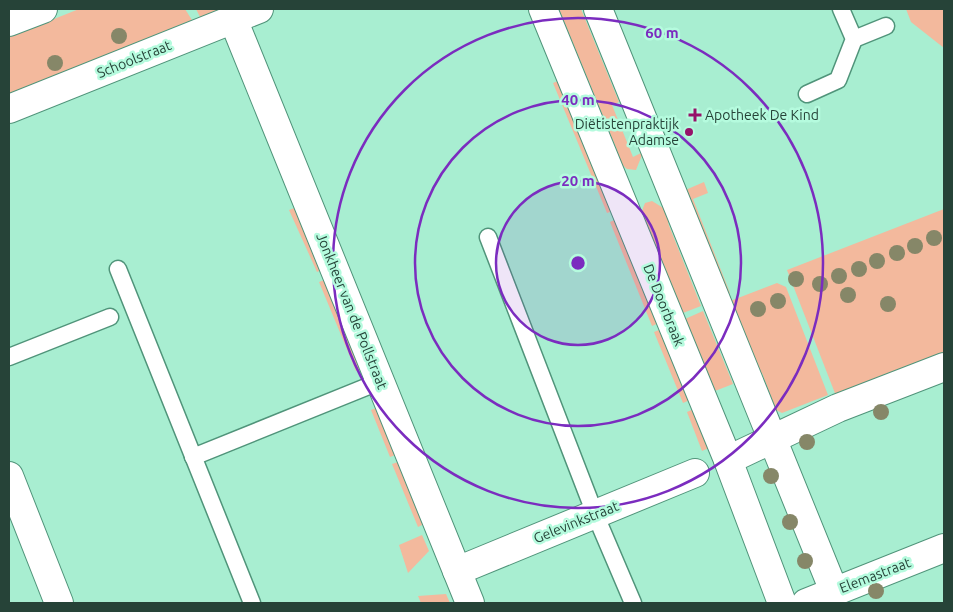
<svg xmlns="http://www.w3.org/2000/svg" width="953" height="612" font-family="Ubuntu,sans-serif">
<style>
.green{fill:#f3b99d}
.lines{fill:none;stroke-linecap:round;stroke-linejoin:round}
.service-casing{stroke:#50947a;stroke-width:19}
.minor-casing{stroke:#50947a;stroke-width:30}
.service{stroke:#fff;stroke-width:16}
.minor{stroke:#fff;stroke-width:28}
.tree{fill:#868768}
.ring{fill:none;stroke:#7b2cbf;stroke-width:2.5}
.poi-dot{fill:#961169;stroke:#b5fbde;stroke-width:2}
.labels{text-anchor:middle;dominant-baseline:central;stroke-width:5;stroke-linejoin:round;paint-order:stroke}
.street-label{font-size:14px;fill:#264338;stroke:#b5fbde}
.poi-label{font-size:14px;fill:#264338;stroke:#b5fbde;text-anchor:start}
.centre{fill:#7b2cbf;stroke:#b5fbde;stroke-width:2.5}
.ring-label{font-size:15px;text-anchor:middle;font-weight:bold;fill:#7b2cbf;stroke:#b5fbde;stroke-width:5;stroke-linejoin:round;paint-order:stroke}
</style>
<rect width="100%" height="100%" fill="#a8eed1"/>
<!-- green -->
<g class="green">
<polygon points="79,9 185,9 192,20 9,94 9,37"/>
<polygon points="196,9 220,9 200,17"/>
<polygon points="559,9 581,9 619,102 612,105 633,157 641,153 642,155 636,170 627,169 610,154 617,150"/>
<polygon points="906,9 944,9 944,51 944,48 911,22"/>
<polygon points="563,79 616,210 607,213 553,83"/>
<polygon points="704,182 708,193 693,199 730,293 726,295 683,191"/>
<path d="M652 201 665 209 672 221 668 223 701 306 683 313 649 230 644 232C641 220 640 214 645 203Z"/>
<polygon points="297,207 323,269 317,272 289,210"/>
<polygon points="944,209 944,354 838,401 787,270"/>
<polygon points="619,218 661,322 652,326 610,222"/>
<polygon points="327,279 363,368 356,371 319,282"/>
<polygon points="777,283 786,287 828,395 782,413 776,410 762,373 753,376 725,303"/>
<polygon points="703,311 733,384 715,391 685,319"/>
<polygon points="664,328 692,399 683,403 654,332"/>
<polygon points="379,407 398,454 390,457 371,410"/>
<polygon points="696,408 711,447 702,451 687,412"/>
<polygon points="401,461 426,523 418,527 392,464"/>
<polygon points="422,535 429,551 408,573 399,545"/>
<polygon points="446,594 450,603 421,603 418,596"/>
</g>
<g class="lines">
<!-- service casing -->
<g class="service-casing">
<g id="service">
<polyline points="854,39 886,26"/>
<polyline points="807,94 838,80 854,39 841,9"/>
<polyline points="488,237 595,514 633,603"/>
<polyline points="118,269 252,603"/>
<polyline points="9,357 110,317"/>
<polyline points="193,457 381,381"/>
</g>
</g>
<!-- minor casing -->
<g class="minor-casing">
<g id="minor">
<polyline points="543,9 728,460 782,603"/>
<polyline points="598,9 834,591"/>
<polyline points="233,19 470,603"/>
<polyline points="9,22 43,9"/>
<polyline points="9,109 259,9"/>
<polyline points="728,460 838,408 944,367"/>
<polyline points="9,476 59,603"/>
<polyline points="457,571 695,473"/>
<polyline points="806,603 944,548"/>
</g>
</g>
<!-- service -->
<use href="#service" class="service"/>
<!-- minor -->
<use href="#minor" class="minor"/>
</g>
<!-- trees -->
<g class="tree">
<circle cx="119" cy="36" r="8"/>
<circle cx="55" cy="63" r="8"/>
<circle cx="934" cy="238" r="8"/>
<circle cx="915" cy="246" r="8"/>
<circle cx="897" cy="253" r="8"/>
<circle cx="877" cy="261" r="8"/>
<circle cx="859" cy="269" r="8"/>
<circle cx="839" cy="276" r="8"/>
<circle cx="796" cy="279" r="8"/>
<circle cx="820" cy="284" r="8"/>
<circle cx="848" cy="295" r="8"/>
<circle cx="778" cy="301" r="8"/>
<circle cx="888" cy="304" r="8"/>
<circle cx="758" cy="309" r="8"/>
<circle cx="881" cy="412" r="8"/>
<circle cx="807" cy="442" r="8"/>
<circle cx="771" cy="476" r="8"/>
<circle cx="790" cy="522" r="8"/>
<circle cx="805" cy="561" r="8"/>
<circle cx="876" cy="591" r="8"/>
</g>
<!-- distance rings -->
<circle cx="578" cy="263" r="82" fill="#7b2cbf" fill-opacity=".12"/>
<g class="ring">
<circle cx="578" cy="263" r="82"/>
<circle cx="578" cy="263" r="163"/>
<circle cx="578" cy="263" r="245"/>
</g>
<!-- markers -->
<g class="poi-dot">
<path d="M692.5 107.5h5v5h5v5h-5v5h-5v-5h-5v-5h5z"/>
<circle cx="689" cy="132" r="5"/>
</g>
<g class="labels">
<!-- street labels -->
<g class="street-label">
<text transform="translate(134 59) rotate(-22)">Schoolstraat</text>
<text transform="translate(664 305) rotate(68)">De Doorbraak</text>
<text transform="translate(352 311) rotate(68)">Jonkheer van de Pollstraat</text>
<text transform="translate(576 522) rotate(-22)">Gelevinkstraat</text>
<text transform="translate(875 575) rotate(-21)">Elemastraat</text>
</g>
<!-- poi labels -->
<g class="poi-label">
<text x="705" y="115">Apotheek De Kind</text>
<text x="679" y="124" text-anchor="end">Diëtistenpraktijk<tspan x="679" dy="16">Adamse</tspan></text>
</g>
</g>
<circle cx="578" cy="263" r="8" class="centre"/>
<g class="ring-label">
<text x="662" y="38">60 m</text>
<text x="578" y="105">40 m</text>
<text x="578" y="186">20 m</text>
</g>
<!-- border -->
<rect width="953" height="612" fill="none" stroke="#264338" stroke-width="20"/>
</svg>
